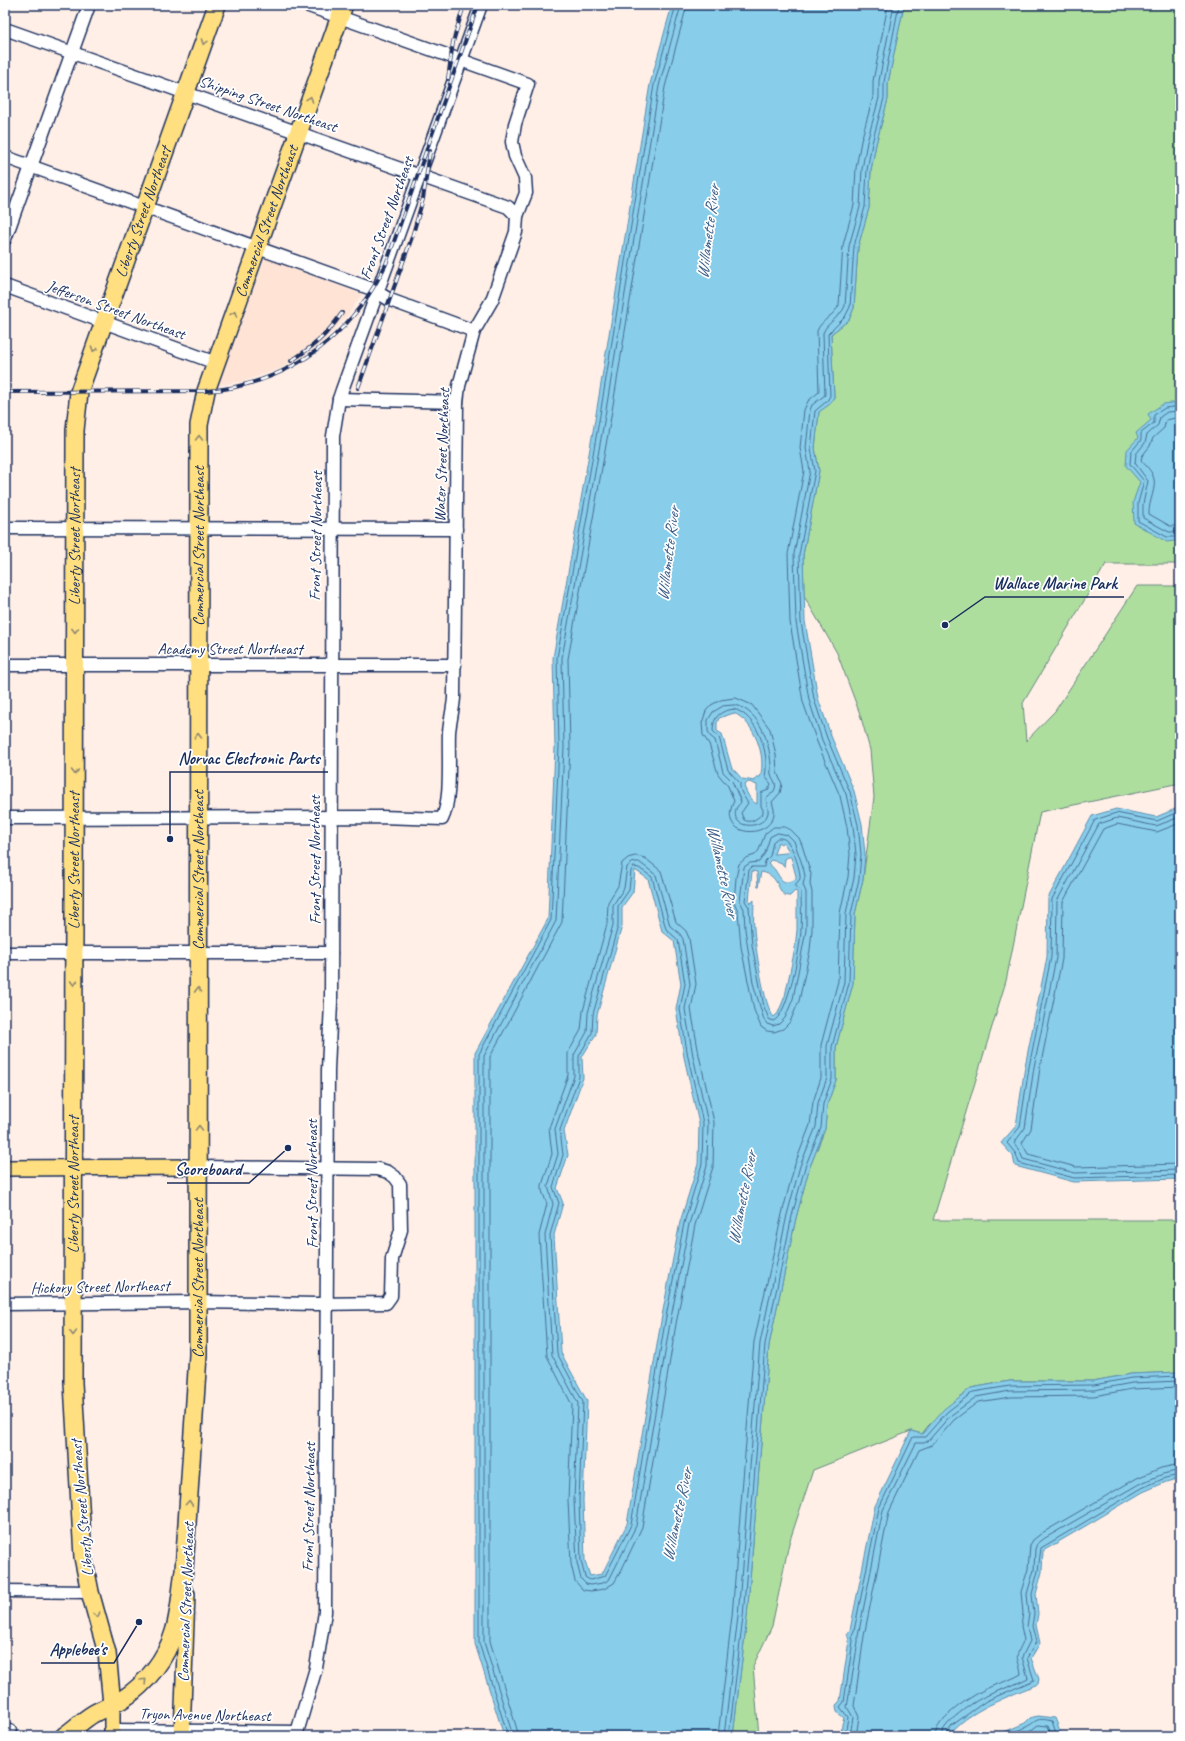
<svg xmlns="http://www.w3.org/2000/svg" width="1185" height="1741" font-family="Caveat,sans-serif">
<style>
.built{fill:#ffe4d6}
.green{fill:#aede9e;stroke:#64867e}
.water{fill:#88cde9;stroke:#5c8eb1;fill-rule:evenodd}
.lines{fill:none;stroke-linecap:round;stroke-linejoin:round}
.shore{stroke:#476e96;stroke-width:1}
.minor-casing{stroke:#1b2f5e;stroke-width:15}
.major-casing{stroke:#1b2f5e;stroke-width:18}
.highway-casing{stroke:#1b2f5e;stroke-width:20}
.minor{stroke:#fff;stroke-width:12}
.major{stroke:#ffdf80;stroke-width:15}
.highway{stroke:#ffdf80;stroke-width:17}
.rail-casing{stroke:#1b2f5e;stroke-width:4}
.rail{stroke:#fff;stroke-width:2.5;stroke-dasharray:8;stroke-linecap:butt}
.oneway{stroke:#8d876f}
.labels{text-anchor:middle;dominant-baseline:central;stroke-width:3.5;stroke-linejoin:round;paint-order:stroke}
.street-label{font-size:16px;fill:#1b2f5e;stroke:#fff}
.water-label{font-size:17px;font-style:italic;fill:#3c5e88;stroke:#fff}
.leader{fill:none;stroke:#1b2f5e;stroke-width:1.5}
.callout-dot{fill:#1b2f5e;stroke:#fff;stroke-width:1.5}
.callout-label{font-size:17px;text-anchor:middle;font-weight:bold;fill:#1b2f5e;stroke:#fff;stroke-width:3.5;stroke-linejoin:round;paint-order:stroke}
</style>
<rect width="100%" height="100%" fill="#ffefe7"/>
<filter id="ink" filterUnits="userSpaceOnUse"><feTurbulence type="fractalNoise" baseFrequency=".025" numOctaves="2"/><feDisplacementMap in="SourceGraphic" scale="8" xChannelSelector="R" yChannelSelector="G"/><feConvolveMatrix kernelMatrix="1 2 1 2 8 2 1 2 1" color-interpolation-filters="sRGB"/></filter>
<g filter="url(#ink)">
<!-- built -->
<polygon class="built" points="265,258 362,294 348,315 322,342 305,354 282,368 245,381 217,385"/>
<!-- green -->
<polygon class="green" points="904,5 1180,5 1180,564 1106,564 1023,703 1026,741 1055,711 1137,586 1180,586 1180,783 1040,812 1006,981 933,1220 1180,1220 1180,1372 1131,1374 1093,1381 1010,1381 971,1388 928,1426 922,1434 911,1431 813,1470 789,1543 772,1626 753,1666 759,1736 733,1736 747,1617 769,1345 796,1218 809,1169 825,1129 827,1105 836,1080 836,1047 853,983 855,914 863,879 874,797 870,750 860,714 837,653 804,596 803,555 819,471 815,448 819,411 830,404 834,397 831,334 849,320 854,308 858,247 869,208 871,170 876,144 888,99 888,83"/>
<!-- water -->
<g class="water">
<path d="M672 5H904L888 83V99L876 144 871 170 869 208 858 247 854 308 849 320 831 334 834 397 830 404 819 412 815 448 819 471 803 555 805 621 818 698 831 736 854 791 862 824 865 854 863 879 855 914 853 983 836 1047V1080L827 1105 825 1129 809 1169 796 1218 769 1345 747 1617 733 1736H504L475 1644V1053L548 919 555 747 553 658 596 414 650 84ZM734 713C754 722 767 756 760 777H756L755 781 742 779 736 772 732 769 722 734 717 731V723L719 718ZM749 782 757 785V804C750 801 747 793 744 786L747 783ZM778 842 781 844 783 842 789 851 786 853 774 854ZM788 857H791L796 876V879C782 886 782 880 775 870 774 868 770 865 768 863L771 860 782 863 784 867 785 859ZM635 870 648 879 662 931 674 941 681 984 676 1009 684 1057 699 1124 698 1164 680 1222 661 1321 627 1524 602 1574 590 1576 585 1561 583 1500 587 1401 561 1353 554 1235 563 1203 557 1188 568 1155 564 1131 583 1078 582 1057 596 1034 597 1015 622 926V907L633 892ZM752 871 757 872 758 887 761 872C782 875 776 897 790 896L795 891 797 892V930L795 948 785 996 778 1013 774 1017C764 1008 755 944 754 928 753 919 754 909 754 900L751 903 749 901Z"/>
<polygon points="1180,402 1180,540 1167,542 1134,523 1133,502 1140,482 1126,466 1127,450 1138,438 1136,433 1151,420 1148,414 1163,404"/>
<polygon points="1180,807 1180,1179 1074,1182 1015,1166 1013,1156 1001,1143 1016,1126 1025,1066 1047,957 1048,898 1092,816 1116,809 1156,817"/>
<path d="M1180 1372V1478L1166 1482 1143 1492 1043 1551 1042 1572 1036 1594 1038 1614 1036 1625 1040 1643 1031 1658 1039 1679 1038 1684C1012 1695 964 1712 949 1736H841L842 1724 844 1718 837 1712 836 1705 840 1701 849 1640 847 1634 850 1630 875 1506 911 1431 922 1434 944 1409 971 1388 1010 1381H1093L1131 1374Z"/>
<polygon points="1037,1716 1055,1718 1062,1736 995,1736 1025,1723 1030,1718"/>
</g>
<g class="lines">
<!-- shore -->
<g class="shore">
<polyline points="1180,406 1165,408 1154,415 1154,423 1141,433 1141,440 1131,452 1130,464 1144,481 1138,503 1138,521 1167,537 1180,537"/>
<polyline points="1180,411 1167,412 1160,417 1158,425 1147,435 1145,443 1136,454 1135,463 1148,481 1143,504 1143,518 1169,532 1180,532"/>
<path d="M1180 417 1166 420 1164 428 1153 438 1150 446 1142 456 1141 460C1145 465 1151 470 1153 476 1158 486 1148 502 1149 514L1170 526H1180"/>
<path d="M736 698 752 705 770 729 776 755 777 772 782 784 780 793 772 802C773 806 775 810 774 814 769 841 716 837 734 801L728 786 718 774 709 744 703 735 702 723 706 711 711 705 721 700Z"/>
<path d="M736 705C761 713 769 741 771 765 772 767 770 772 771 774 773 781 778 783 774 791L766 798C766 803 769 809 768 813 764 830 730 830 736 809 737 806 740 804 741 802L732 781 723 772 715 740 710 736 708 731V720L713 712 723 706Z"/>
<path d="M734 709C758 716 770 754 765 776L771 784 768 790 761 793V806L763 810V813C758 818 751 824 744 820L741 813 748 803C744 797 739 791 740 783L728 770 719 737 713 731C713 716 720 711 734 709Z"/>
<polyline points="1180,811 1157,821 1116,813 1095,820 1052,899 1051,957 1029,1067 1020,1127 1007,1143 1016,1154 1019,1163 1074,1178 1180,1175"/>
<polyline points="1180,817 1156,826 1117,818 1099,824 1057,901 1056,958 1034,1067 1025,1128 1014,1143 1020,1152 1023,1159 1075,1173 1180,1170"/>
<polyline points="1180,823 1157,832 1117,824 1103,829 1063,902 1062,959 1040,1068 1031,1129 1022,1143 1028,1154 1076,1167 1180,1164"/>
<polygon points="774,827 785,827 791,830 799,838 802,845 811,874 810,884 812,892 812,930 810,950 799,1001 790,1022 783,1029 774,1032 767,1031 761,1027 754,1010 741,947 738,911 734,902 736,878 739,864 746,858 755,855 759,850 765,834"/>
<polygon points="778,833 788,835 794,841 803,867 805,876 803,885 806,892 806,930 793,999 785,1018 779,1024 773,1026 767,1024 764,1020 753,983 745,929 744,909 740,901 744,867 750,863 759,862 765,853 770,837"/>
<path d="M778 838C780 838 782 838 784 839 792 842 801 871 800 879L795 885 801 892C801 904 802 917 801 929 801 944 788 1017 773 1021L769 1019 764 1007 752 945 749 907 745 901 749 870 752 867H764L765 861 770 856 773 842Z"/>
<polygon points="636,856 645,858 661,871 676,922 686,931 689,938 696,984 691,1009 699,1055 714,1122 713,1167 695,1225 676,1324 642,1527 622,1569 614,1583 604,1589 591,1591 583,1590 575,1581 571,1564 568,1500 572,1405 547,1356 539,1235 547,1204 542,1191 542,1185 552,1154 549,1128 568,1075 568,1053 581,1030 583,1011 607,924 608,902 618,886 622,863 628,858"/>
<polygon points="639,862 656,875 670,926 680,934 683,939 690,984 685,1009 693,1056 708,1123 707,1166 689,1224 670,1323 636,1526 609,1580 603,1583 590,1585 586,1584 581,1579 577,1563 574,1500 578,1403 552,1355 545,1235 553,1204 548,1186 558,1154 555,1129 574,1076 574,1055 587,1032 588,1013 613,925 613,905 624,888 627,867 632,863"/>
<polygon points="634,867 639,868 652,877 666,929 678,940 685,984 680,1009 688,1057 703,1123 702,1164 684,1223 665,1322 631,1525 605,1576 590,1580 585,1577 581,1561 579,1500 583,1402 557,1353 550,1235 559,1203 553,1187 563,1155 560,1130 579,1077 579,1056 592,1033 593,1014 618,926 618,906 629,890 631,871"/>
<polyline points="508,1736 479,1643 479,1054 551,920 559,747 557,658 600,415 654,85 676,5"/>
<polyline points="513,1736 484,1642 484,1056 556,921 564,747 562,658 605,416 659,86 681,5"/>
<polyline points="519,1736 490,1641 490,1057 562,922 570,747 568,659 611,417 665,87 687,5"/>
<path d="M718 1736 732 1616 754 1342 782 1214 795 1164 810 1125 813 1102 821 1078V1045L838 981 840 913 848 877 850 854 847 827 840 796 817 742 803 702 790 622 788 554 804 471 800 448 804 410 808 401 819 392 817 331C821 320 834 316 839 305L843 245 854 205 856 168 861 141 873 97V81L888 5"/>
<path d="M724 1736 738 1616 760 1343 787 1215 800 1166 816 1127 818 1103 827 1078V1046L844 982 846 913 854 878 856 854 853 826 846 794 822 740 809 700 796 622 794 554 810 471 806 448 810 410 812 405 825 395 823 333C827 322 840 318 845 306L849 246 860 207 862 169 867 142 879 98V81L894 5"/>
<polyline points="729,1736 743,1617 765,1344 792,1216 805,1167 821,1128 823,1104 832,1079 832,1047 849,983 851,914 859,879 861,854 858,825 850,792 827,738 814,699 801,622 799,555 815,471 811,448 815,411 827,401 830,396 828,334 845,317 850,307 854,246 865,207 867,170 872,143 884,98 884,82 899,5"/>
<polyline points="845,1736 848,1717 840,1707 844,1702 853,1641 852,1635 854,1631 879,1508 913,1437 925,1437 947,1412 973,1392 1010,1386 1094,1385 1131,1378 1180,1376"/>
<polyline points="850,1736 853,1717 847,1707 858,1642 858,1636 883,1510 916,1443 924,1443 928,1441 950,1416 976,1397 1010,1391 1094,1390 1132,1383 1180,1381"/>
<polyline points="856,1736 859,1717 854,1706 864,1636 889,1512 919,1450 932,1445 954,1420 978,1402 1011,1397 1094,1396 1132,1389 1180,1387"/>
<path d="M935 1736C936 1719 966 1700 980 1692 993 1684 1008 1682 1021 1674 1018 1654 1013 1661 1024 1640L1021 1626 1023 1613 1021 1592 1028 1569 1030 1545 1033 1540 1042 1533 1137 1478 1161 1468 1180 1464"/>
<path d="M941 1736C942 1723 974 1701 986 1696 999 1690 1015 1685 1028 1678L1022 1657 1030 1641 1027 1626 1029 1614 1027 1594 1034 1570 1035 1549 1037 1544 1045 1538 1139 1484 1163 1474 1180 1470"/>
<polyline points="946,1736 951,1726 986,1701 1034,1680 1027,1658 1036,1642 1032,1626 1034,1614 1032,1594 1038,1571 1041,1548 1142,1488 1165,1478 1180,1475"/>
<path d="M1005 1736C1012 1733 1019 1731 1026 1727 1038 1721 1035 1717 1052 1721L1057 1736"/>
<polyline points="1018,1736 1030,1731 1038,1725 1048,1726 1052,1736"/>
</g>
<!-- minor casing -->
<g class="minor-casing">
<g id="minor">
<polyline points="5,29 508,207 517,216"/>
<polyline points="5,157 372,289 390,300 474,331"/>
<polyline points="5,239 89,5"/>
<polyline points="5,286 216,363"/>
<polyline points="339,399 457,402"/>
<polyline points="5,528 456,529"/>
<polyline points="5,665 455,665"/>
<path d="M5 818 381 817 442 819C452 800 448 755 449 732 450 721 453 710 454 698L457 402 459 386 474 331 492 300 516 232 517 216 526 193 525 178 515 156 512 142 515 124 528 84 306 5"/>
<polyline points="5,953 331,953"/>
<polyline points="5,1304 197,1302 316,1304 386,1303 391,1296 392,1259 401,1230 400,1184 395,1177 388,1172 378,1169 199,1167"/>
<polyline points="5,1591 90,1592"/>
<polyline points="112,1730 297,1732"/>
<polyline points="5,1731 10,1731"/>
<polyline points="296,1736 316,1668 325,1612 328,1070 331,1002 333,436 339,399 342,390 481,5"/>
</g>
</g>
<!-- major casing -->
<g class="major-casing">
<g id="major">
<polyline points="5,1168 199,1167"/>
<polyline points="112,1736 112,1704"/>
<polyline points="182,1736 187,1594"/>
</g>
</g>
<!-- highway casing -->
<g class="highway-casing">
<g id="highway">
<path id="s1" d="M112 1704 107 1653 90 1592 83 1557 73 1383 75 430 79 392 217 5"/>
<path id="s2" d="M64 1736C74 1729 83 1720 93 1714 103 1708 114 1705 123 1699 146 1684 166 1659 174 1632 180 1612 181 1590 184 1570L198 1355 199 425 206 391 344 5"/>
</g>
</g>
<!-- minor -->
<use href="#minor" class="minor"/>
<!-- major -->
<use href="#major" class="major"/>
<!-- highway -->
<use href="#highway" class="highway"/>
<!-- rail casing -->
<g class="rail-casing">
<g id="rail">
<polyline points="448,79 453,42 464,5"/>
<path d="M291 361C314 346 326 336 342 313"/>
<polyline points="358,388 412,237 423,199 430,151"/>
<path d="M5 392 206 391C217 390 228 389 239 386 306 371 357 325 386 264L478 5"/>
</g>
</g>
<!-- rail -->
<use href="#rail" class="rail"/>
</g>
<!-- one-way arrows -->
<defs><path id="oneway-chevron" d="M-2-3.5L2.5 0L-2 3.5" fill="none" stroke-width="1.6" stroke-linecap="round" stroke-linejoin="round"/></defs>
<g class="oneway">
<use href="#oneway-chevron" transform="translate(204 42) rotate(110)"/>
<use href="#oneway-chevron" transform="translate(310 99) rotate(-70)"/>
<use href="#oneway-chevron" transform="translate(234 314) rotate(-70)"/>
<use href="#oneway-chevron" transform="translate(94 349) rotate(109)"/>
<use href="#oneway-chevron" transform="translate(199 438) rotate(-90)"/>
<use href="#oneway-chevron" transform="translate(75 630) rotate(90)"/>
<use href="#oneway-chevron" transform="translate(198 736) rotate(-90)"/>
<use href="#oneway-chevron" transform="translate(75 772) rotate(90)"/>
<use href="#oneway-chevron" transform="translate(74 983) rotate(91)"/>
<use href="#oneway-chevron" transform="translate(198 990) rotate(-91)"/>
<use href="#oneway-chevron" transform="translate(199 1128) rotate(-90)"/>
<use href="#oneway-chevron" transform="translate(73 1333) rotate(90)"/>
<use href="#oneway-chevron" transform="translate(189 1503) rotate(-86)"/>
<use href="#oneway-chevron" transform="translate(97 1615) rotate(73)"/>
<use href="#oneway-chevron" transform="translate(144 1681) rotate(-46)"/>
</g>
</g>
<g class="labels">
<!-- street labels -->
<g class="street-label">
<text transform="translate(268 104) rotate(19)">Shipping Street Northeast</text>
<text stroke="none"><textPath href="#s1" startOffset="1507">Liberty Street Northeast</textPath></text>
<text transform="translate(387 218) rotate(-70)">Front Street Northeast</text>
<text stroke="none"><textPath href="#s2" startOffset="1579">Commercial Street Northeast</textPath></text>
<text transform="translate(116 310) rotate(20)">Jefferson Street Northeast</text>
<text transform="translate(442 455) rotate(-88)">Water Street Northeast</text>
<text stroke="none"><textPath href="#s1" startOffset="1171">Liberty Street Northeast</textPath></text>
<text transform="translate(316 536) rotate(-89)">Front Street Northeast</text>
<text stroke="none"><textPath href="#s2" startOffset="1243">Commercial Street Northeast</textPath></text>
<text x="230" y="649">Academy Street Northeast</text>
<text stroke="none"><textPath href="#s1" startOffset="847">Liberty Street Northeast</textPath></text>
<text transform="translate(315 860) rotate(-90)">Front Street Northeast</text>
<text stroke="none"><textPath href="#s2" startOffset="919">Commercial Street Northeast</textPath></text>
<text stroke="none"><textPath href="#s1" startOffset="523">Liberty Street Northeast</textPath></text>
<text transform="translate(312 1184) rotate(-90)">Front Street Northeast</text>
<text stroke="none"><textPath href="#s2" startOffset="511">Commercial Street Northeast</textPath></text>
<text transform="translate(100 1287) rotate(-1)">Hickory Street Northeast</text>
<text transform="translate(309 1507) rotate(-89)">Front Street Northeast</text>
<text transform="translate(82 1508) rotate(-95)">Liberty Street Northeast</text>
<text transform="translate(186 1602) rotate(-88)">Commercial Street Northeast</text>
<text transform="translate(205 1715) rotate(1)">Tryon Avenue Northeast</text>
</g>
<!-- water labels -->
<g class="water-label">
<text transform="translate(708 232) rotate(-83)">Willamette River</text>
<text transform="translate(668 554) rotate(-83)">Willamette River</text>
<text transform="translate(723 871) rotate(77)">Willamette River</text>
<text transform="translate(742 1198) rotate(-79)">Willamette River</text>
<text transform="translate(677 1515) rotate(-78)">Willamette River</text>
</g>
</g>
<!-- callouts -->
<path class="leader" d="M945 625L985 597H1124M170 839L170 772H328M288 1148L249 1183H167M139 1622L114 1663H41"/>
<g class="callout-dot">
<circle cx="945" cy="625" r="4"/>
<circle cx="170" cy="839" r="4"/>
<circle cx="288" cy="1148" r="4"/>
<circle cx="139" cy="1622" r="4"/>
</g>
<g class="callout-label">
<text x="1055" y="589">Wallace Marine Park</text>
<text x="249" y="764">Norvac Electronic Parts</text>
<text x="208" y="1175">Scoreboard</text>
<text x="78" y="1655">Applebee's</text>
</g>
<!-- margin -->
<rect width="1185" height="1741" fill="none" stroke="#fff" stroke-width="20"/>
<rect x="10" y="10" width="1165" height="1721" fill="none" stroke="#1b2f5e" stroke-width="1.5" filter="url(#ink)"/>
</svg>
